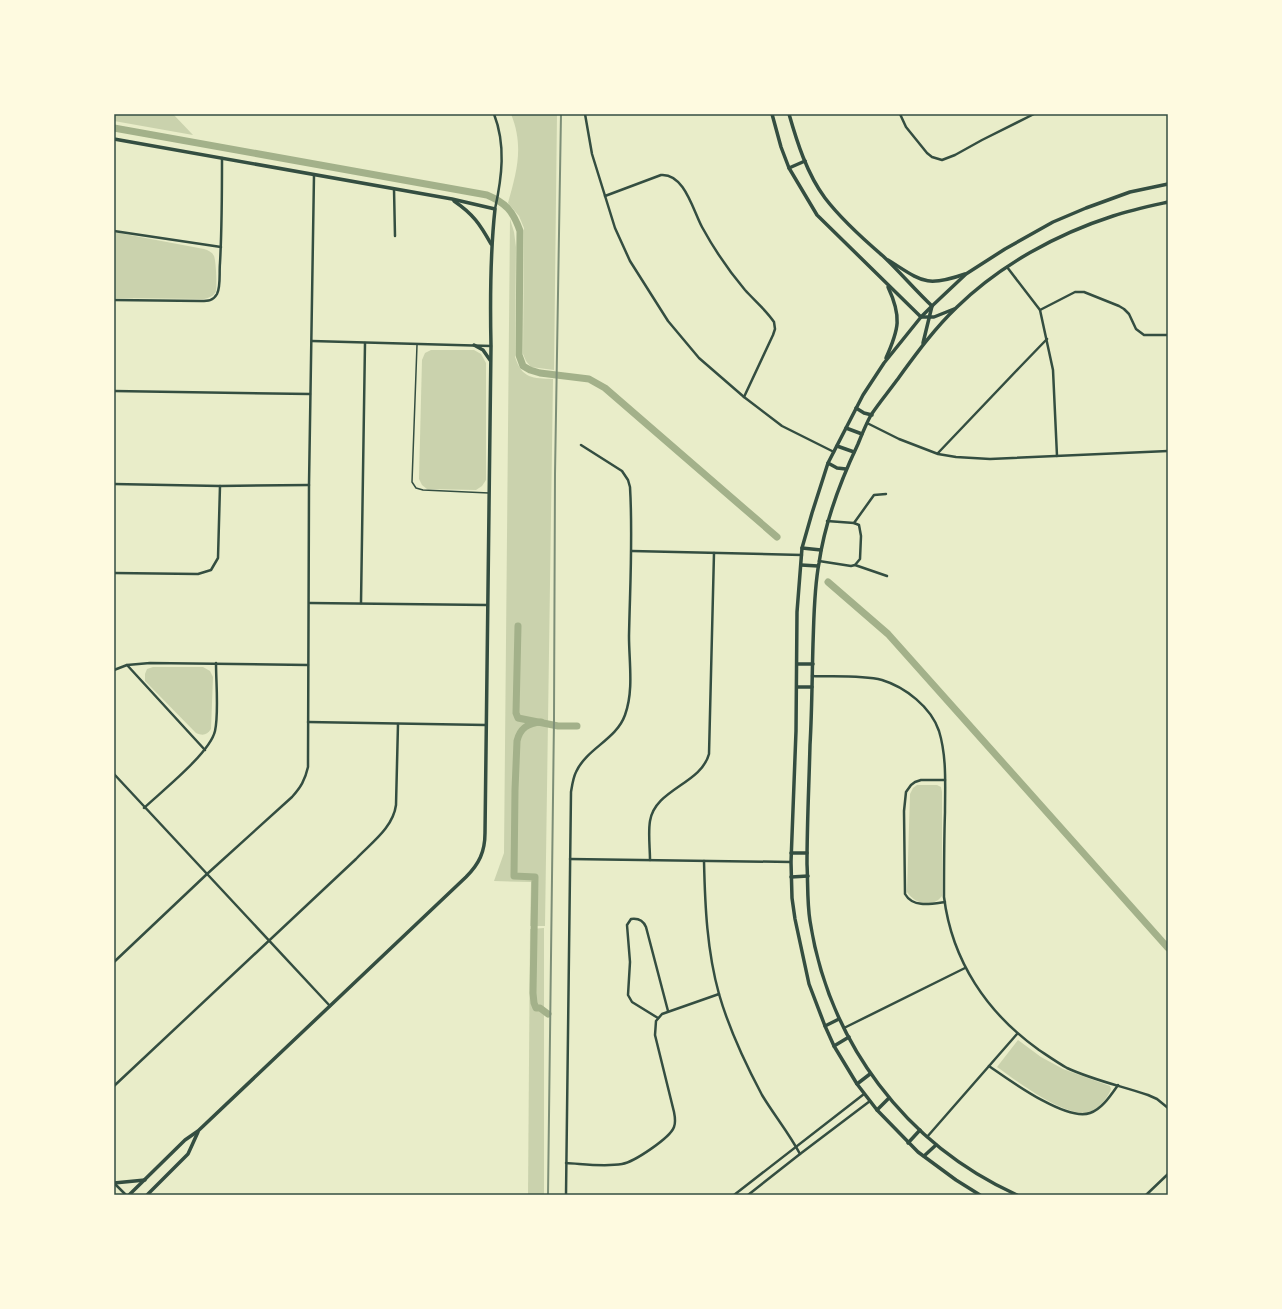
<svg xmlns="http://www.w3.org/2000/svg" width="1282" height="1309" font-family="'Source Serif 4',serif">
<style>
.green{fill:#cad2ad}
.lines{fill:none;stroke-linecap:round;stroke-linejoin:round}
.canal{stroke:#a3b18a;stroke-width:7}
.service{stroke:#344e41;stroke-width:1.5}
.minor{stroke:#344e41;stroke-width:2.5}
.tertiary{stroke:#344e41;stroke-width:3.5}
.rail{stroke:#7c8e77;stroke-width:2}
.neatline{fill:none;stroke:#344e41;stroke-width:1.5}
</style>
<rect width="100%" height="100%" fill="#e9edc9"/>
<!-- green -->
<g class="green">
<polygon points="114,114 173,114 193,135 114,121"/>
<path d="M511 114H557L554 370 531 367 526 361 523 354 524 228 519 216 508 203C517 171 524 146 511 114Z"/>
<path d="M510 219 514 232 516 247 515 357C522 379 533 378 553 379L545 926H530L531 882 494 881 504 853Z"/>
<path d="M114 233H119L204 249C208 250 212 252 214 256 216 261 217 285 216 291 214 296 209 298 204 299L114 298Z"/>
<polygon points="431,350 474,350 481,354 486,363 486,480 482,486 476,490 427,489 422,485 419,479 422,360 425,353"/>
<path d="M153 667H203L210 671 213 677 211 729C207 735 203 736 196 733L145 681V674L147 669Z"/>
<path d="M917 785H937L941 787 942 792V896C932 909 915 904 907 892L910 794 913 788Z"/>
<polygon points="544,928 544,1195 528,1195 530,929"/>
<path d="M1018 1040 1041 1057 1063 1069 1110 1086 1111 1089C1107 1100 1094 1115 1081 1113 1055 1110 1018 1082 997 1067Z"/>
</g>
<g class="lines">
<!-- canal -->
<g class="canal">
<path d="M114 128 487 195C506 203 513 211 520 231L519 355 523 366 530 370 540 373 589 379 605 388 777 537"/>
<polyline points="828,582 888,634 1168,948"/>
<polyline points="518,626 516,713 518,718 558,726 577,726"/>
<path d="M541 722C528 723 520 728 517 741L515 790 514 876 535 877 533 993 534 1003 536 1008H540L548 1014"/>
</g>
<!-- service -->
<polyline class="service" points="417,345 412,482 416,488 423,490 489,493"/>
<!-- minor -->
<g class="minor">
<path d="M494 114C506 145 502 177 495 209"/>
<polyline points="585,114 592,154 615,228 630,261 668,321 699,358 744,397 782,426 834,452"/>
<polyline points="900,114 906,127 927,153 932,157 942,160 955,155 982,140 1034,114"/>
<polyline points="394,189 395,236"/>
<path d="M605 196 661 175C684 173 693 210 702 227 714 249 729 271 745 290 754 300 766 310 774 322L775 329 773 335 744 397"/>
<polyline points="114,231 221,247"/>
<polyline points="1007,267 1040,310 1053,370 1057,456"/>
<path d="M114 300 201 301C208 301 213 301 217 294 221 286 219 273 220 263 222 228 222 193 222 158"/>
<polyline points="1040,310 1075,292 1084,292 1119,306 1124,309 1129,314 1136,329 1144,335 1168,335"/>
<polyline points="312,341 491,346"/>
<polyline points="114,391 310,394"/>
<polyline points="867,423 899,439 938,454 956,457 990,459 1168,451"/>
<polyline points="938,453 1019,368 1047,339"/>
<polyline points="114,484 220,486 309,485"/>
<polyline points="854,523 874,495 886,494"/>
<polyline points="632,551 802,555"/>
<polyline points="819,561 851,566 855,565 860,559 861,536 859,525 854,523 827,521"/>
<polyline points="855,565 887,576"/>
<polyline points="114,573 198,574 211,570 218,558 220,486"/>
<polyline points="310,603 487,605"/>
<polyline points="361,603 365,343"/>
<polyline points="127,665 205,750"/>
<polyline points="114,670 127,665 150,663 308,665"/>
<path d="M812 676C834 677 861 675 882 680 905 687 931 707 939 731 947 757 945 786 945 812 944 841 944 869 944 897 952 961 987 1013 1039 1050 1048 1056 1058 1063 1067 1068 1093 1080 1121 1086 1148 1095L1157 1099 1168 1108"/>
<polyline points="308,722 486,725"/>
<polyline points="114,774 330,1006"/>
<path d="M144 808C162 791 210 753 215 731 219 713 216 683 216 663"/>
<polyline points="570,859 791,862"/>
<path d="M650 860C650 848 648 833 650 821 655 789 701 784 709 754L714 553"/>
<path d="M704 861C705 906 707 951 719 994 729 1029 745 1063 762 1095 774 1115 789 1133 800 1154"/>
<path d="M945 902C931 904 913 908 905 894L904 811 906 792 911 785 915 782 921 780H945"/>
<path d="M114 962 207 874 292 797C301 787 305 780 308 767L309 485 314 175"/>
<path d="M658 1018 632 1002 628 995 630 962 627 925 631 919C638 918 643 920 646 927L668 1011"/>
<polyline points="844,1028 965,968"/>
<path d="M989 1066C1008 1079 1066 1122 1090 1113 1102 1109 1111 1095 1118 1085"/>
<path d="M114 1086 356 859C371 843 393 828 396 805L398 724"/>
<polyline points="927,1137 1017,1034"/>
<path d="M566 1163C584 1164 604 1167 622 1164 634 1162 670 1138 674 1127 676 1122 675 1117 674 1112L655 1035 656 1021 662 1014 719 994"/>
<polyline points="114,1183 126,1195"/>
<path d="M566 1195 571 792C572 786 573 778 576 772 587 748 616 740 625 715 634 690 629 662 629 636 630 586 633 537 630 487L628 480 622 471 581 445"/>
<polyline points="734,1195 864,1094"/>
<polyline points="748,1195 800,1154 870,1101"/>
<polyline points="1146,1195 1168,1174"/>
</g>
<!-- tertiary -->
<g class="tertiary">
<polyline points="772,114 781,147 789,168 817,215 921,317"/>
<path d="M789 114C797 142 807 174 825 198 841 219 862 238 883 256 900 272 915 290 932 306"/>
<path d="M114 139 452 199 495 209C490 255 490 300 491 346L485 833C485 852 479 864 466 877L198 1131 185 1140 129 1195"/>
<polyline points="789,168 805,161"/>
<path d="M454 201C473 214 480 224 491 244"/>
<path d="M888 260C922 281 925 288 965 274"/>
<polyline points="921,317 934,317 954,309"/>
<polyline points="923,343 932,306"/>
<polyline points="474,345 483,350 490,360"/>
<path d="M886 358C899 329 902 317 888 287"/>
<polyline points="856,408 864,413 872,415"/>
<polyline points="846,428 862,434"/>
<polyline points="837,446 854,452"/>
<polyline points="828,463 837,468 846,469"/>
<polyline points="802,548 821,550"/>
<polyline points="801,565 818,566"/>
<polyline points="797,664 813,664"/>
<polyline points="797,687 812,687"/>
<polyline points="791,853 807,853"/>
<polyline points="791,877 808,876"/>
<polyline points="825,1026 839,1019"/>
<polyline points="834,1046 849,1037"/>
<polyline points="857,1084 870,1074"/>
<polyline points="877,1110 889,1098"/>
<polyline points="908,1143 920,1130"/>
<polyline points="924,1156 936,1145"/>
<polyline points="114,1183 145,1180"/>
<polyline points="147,1195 188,1154 198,1132"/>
<polyline points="980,1195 956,1180 918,1152 877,1110 857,1084 834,1046 825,1026 809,984 795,919 792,898 791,862 796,731 797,612 802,548 812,513 828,463 863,395 884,363 921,317 932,306 966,274 1005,249 1053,222 1086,208 1130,192 1168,184"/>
<path d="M1017 1195C905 1144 829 1042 810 921 807 902 808 883 807 864 807 824 809 785 810 745 812 711 812 678 813 644 814 617 814 589 819 563 825 521 840 482 858 444 862 434 866 424 871 415 879 403 889 391 897 380 916 354 934 329 957 307 1000 265 1057 234 1113 216 1131 210 1150 206 1168 202"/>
</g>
<!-- rail -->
<polyline class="rail" points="548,1195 554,719 555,474 561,114"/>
</g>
<!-- border -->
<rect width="1282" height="1309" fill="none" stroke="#fefae0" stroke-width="230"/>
<rect x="115" y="115" width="1052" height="1079" class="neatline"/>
</svg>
